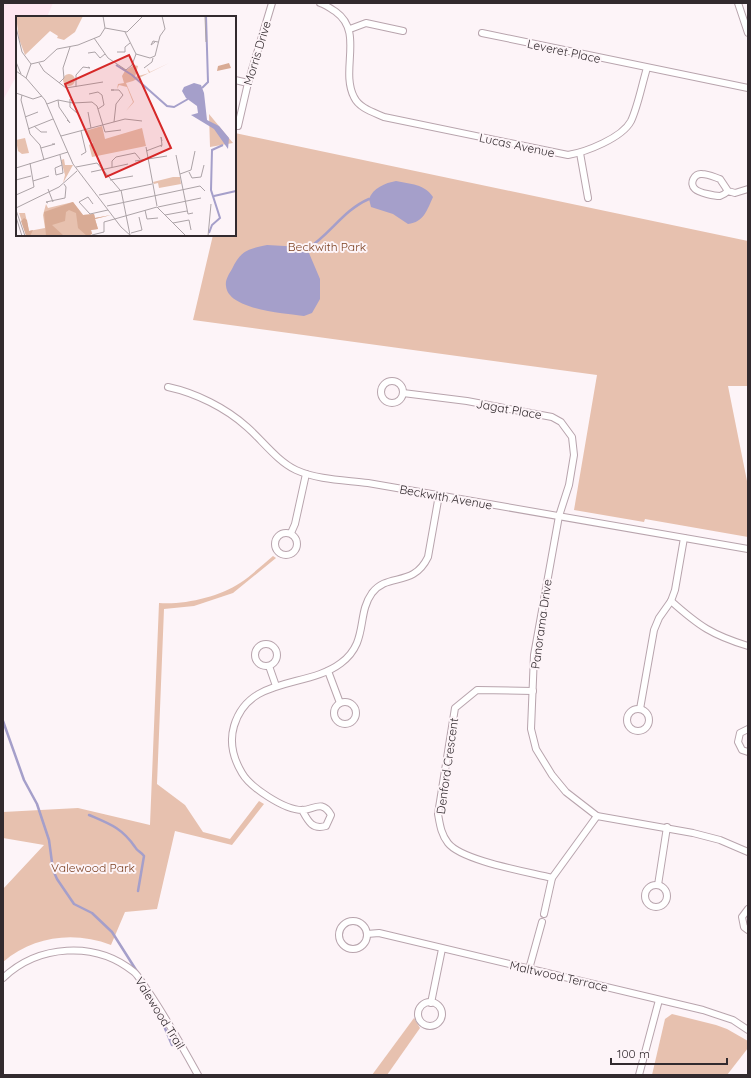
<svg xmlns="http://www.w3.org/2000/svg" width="751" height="1078" font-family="Quicksand,sans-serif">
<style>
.built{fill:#ffe7f1}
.green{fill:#e7c1af}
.water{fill:#a59fca}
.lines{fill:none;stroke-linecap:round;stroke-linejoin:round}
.stream{stroke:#a59fca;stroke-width:2.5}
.minor-casing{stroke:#b8a4ad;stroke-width:8}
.minor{stroke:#fff;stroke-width:6}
.labels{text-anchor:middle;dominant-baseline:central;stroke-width:4;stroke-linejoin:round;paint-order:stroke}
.street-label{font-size:12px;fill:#322a2e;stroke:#fdf4f8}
.park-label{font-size:12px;fill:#7c4121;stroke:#fdf4f8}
.inset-river{fill:none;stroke:#a59fca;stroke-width:2}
.inset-road{fill:none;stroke:#aca3a7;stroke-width:1}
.view{fill:#d62828;fill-opacity:0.15;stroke:#d62828;stroke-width:2}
.inset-edge{fill:none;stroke:#322a2e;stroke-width:2}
</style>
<rect width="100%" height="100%" fill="#fdf4f8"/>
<!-- built -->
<polygon class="built" points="3,3 53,3 47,17 17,17 17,75 3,100"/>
<!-- green -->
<g class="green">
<polygon points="235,133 748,241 748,386 728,386 748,486 748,537 645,519 644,522 574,510 597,375 193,320 213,235 235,235"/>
<path d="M273 556 276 558 233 593 194 606 164 609 157 784 185 805 203 832 230 839 259 801 264 804 232 845 175 831 157 909 125 912 111 945C74 931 34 936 3 962V889L44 845 3 838V812L78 808 150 825 159 603C184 605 219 597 240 583 252 575 262 565 273 556Z"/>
<polygon points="672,1014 716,1025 727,1029 748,1041 748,1048 727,1075 652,1075 665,1019"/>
<polygon points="414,1018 420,1028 387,1075 372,1075"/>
</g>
<!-- water -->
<g class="water">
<path d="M396 181C410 184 425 184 433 197 427 210 424 222 408 224L393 214 371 207 369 199C373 188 385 183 396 181Z"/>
<path d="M267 245 302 247 309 253 320 279V299L312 313 304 316C285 313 228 310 226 286 225 280 229 274 232 269 241 250 248 249 267 245Z"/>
</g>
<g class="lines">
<!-- stream -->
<g class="stream">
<path d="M307 249C330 235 343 210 369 199"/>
<polyline points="3,721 24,780 37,804 49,840 53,870 57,879 74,904 92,913 112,932 138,973"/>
<path d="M89 815C110 824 122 828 135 847 137 851 141 852 144 856L138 891"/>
<polyline points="156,1007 172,1045"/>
</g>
<!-- minor casing -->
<g class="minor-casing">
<g id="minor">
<path d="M320 3C326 5 330 8 336 12 364 32 340 70 354 97 359 108 373 112 384 117L568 155C586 152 622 138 631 121 638 106 642 84 647 68"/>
<polyline points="738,3 748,33"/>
<polyline points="350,29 366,23 403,31"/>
<polyline points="482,33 748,88"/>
<polyline points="235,80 248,83"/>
<polyline points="238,126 248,83 272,3"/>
<polyline points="580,153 588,198"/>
<path d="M728 191C726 193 723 195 720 196 715 196 699 193 695 189 689 184 694 173 702 174 708 174 714 177 720 179L728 191 735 193 748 189"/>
<circle cx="392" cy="392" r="11"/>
<path d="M168 387C196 393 226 408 247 427 262 440 277 461 296 470 318 480 344 480 368 483L748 549"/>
<polyline points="403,393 467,401 552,417 561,422 572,437 574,455 569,485 559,516 534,655 531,729 536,749 552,775 566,792 597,816 693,833 720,840 748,852"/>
<circle cx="286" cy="544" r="11"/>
<polyline points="291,533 295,524 306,474"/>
<path d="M671 601C699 626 712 635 748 646"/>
<circle cx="266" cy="655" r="11"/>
<polyline points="269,666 276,686"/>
<polyline points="328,671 340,703"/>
<path d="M533 691 477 690 455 708 438 814C440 825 441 834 448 843 462 861 529 872 552 878"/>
<circle cx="345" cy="713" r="11"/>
<circle cx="638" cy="720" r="11"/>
<polyline points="640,709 654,630 659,618 671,601 675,590 684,538"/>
<polyline points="748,729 740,733 738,742 742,750 748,752"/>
<path d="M302 810C308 821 312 830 326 826L331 815C322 799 314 810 302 810 284 810 250 787 242 773 233 758 229 743 234 726 249 675 307 689 341 663 369 642 356 615 372 593 388 572 413 588 428 557L439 495"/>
<circle cx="656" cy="896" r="11"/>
<polyline points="658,885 667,827"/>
<polyline points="748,909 742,917 744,927 748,930"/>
<polyline points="544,914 552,878 597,816"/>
<circle cx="353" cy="935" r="14"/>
<polyline points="367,934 379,933 703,1010 733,1020 748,1030"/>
<polyline points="529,969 542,922"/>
<path d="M3 978C38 945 95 940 134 972 139 976 143 985 148 991 166 1018 182 1046 198 1075"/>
<circle cx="430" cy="1014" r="12"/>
<polyline points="431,1003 442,949"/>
<polyline points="639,1075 659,1000"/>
</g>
</g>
<!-- minor -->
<use href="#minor" class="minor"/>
</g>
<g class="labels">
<!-- street labels -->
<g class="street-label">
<text transform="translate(564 51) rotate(12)">Leveret Place</text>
<text transform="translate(257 53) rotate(-73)">Morris Drive</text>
<text transform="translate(517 145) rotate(12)">Lucas Avenue</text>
<text transform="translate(509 409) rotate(10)">Jagat Place</text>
<text transform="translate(446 497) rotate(10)">Beckwith Avenue</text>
<text transform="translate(541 624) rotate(-82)">Panorama Drive</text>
<text transform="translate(447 766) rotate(-82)">Denford Crescent</text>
<text transform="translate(559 976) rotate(13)">Maltwood Terrace</text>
<text transform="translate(160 1013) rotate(58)">Valewood Trail</text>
</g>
<!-- park labels -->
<g class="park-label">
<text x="327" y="246">Beckwith Park</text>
<text x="93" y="867">Valewood Park</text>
</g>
</g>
<!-- overview -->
<g transform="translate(16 16)">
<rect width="220" height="220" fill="#fdf4f8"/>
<path d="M0 0H67L59 16 48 24 41 22 42 20 34 15 9 39 3 23ZM153 47 117 65 110 67 118 86 110 95 117 86 111 71 103 69 101 73 102 68 108 67 106 60 109 55 118 49 122 50 119 61 133 57 131 52 134 56ZM47 64a6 6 0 1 1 12 0a6 6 0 1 1-12 0ZM193 98 217 127 194 131ZM86 110 89 123 126 112 130 130 76 141 73 129 77 127 69 115ZM9 122 13 137 6 138 2 135 0 124ZM48 143 49 149H57L47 167 49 159 45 144ZM157 161H164L165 168 143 172 142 167 138 168 137 166ZM57 186 67 199 78 198 79 202 95 199 79 203 82 213 75 214 76 218 72 220H11L3 197H9L13 215 29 212 27 199 30 188 32 192Z" fill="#e7c1af"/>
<path d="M213 47 215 52 201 55 202 50ZM57 186 67 199 78 198 79 202 95 199 79 203 82 213 75 214 76 218 71 220 62 212 60 197 53 194 50 196 49 205 36 209 48 220H30L28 196ZM8 202 11 204 13 215 17 214 14 220H10L5 205Z" fill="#d9ab95"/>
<path d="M178 67 185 69 188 77 191 104 203 110 213 122 212 133 198 113 175 99 182 97 181 90 170 82 166 75 168 71Z" fill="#a59fca"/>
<path class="inset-river" d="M100 49 116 59 151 90 158 91 172 83M186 72 192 66 190 0M198 180 220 175M193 217 196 209 204 202 195 174 196 134 207 129"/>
<path class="inset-road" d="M189 0 190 26M0 11 6 36 15 48 10 62M89 12 111 16 126 1M78 22 92 42 110 54 116 49 120 38 109 16M139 26 135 29 137 25 142 26M101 36H109V31L114 27M72 37 79 36 84 42 89 38M120 38 134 42 139 40 144 20 149 13 146 0M0 46 5 58M23 47 28 55 50 72 87 66M15 48 28 45 41 33 62 29 84 20 89 12 87 0M128 52 136 46 137 42M0 55 10 62 29 84 57 148 105 211 115 220M43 67 48 62 47 52 54 31M60 71V59L67 51 74 52 72 51M98 74H95H103L107 79 100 88 98 106M0 77 17 83 26 80M73 78 82 76 86 79 88 89 82 93M6 79 5 84 14 118 24 129 28 144M54 83V91L61 97M42 84 43 91 54 107 51 104M31 88 42 84 57 87 76 86 81 90 89 116 105 114M72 96 75 112M9 101 22 96M18 110 25 116H31M12 113 37 103M65 115 70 136 65 139M45 120 109 103 126 105M146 125 145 121 146 129M130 131 141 190M25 132 39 128H36M130 135 146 129 145 131M44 139 46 149 47 157 40 159 39 152 46 149M160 139 172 198 177 197M119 145 151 140M60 151 81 147 104 174M96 151V145L100 141 119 137 124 143M0 152 52 136M75 156 112 148M173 156 176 162 185 161 188 149M164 158 175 154 179 135M0 164 15 160M94 164 117 160M17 165 33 160M32 173 37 186M105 174 114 219M0 179 18 171 14 147M83 179 136 168M32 187 30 186 49 182 50 171 48 168M77 188 72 181 63 186 74 198 92 194M91 190 184 170 189 175M141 191 170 220M142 191 185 182M0 192 43 171 61 155M0 194 9 220M129 194 131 203 142 202M149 199 171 195M0 201 6 220M157 207 173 204 175 214M88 216V206L141 191M115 217 126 214 123 201M76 219 88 216M192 220 195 188"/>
<path class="view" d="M113 39 155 132 90 161 49 68Z"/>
<rect width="220" height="220" class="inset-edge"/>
</g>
<!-- border -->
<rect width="751" height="1078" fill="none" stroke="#322a2e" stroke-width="8"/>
<!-- scale -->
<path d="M611 1058v6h116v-6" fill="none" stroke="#322a2e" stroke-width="2"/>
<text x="617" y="1058" font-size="12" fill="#322a2e" stroke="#fdf4f8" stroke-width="3" paint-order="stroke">100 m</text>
</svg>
